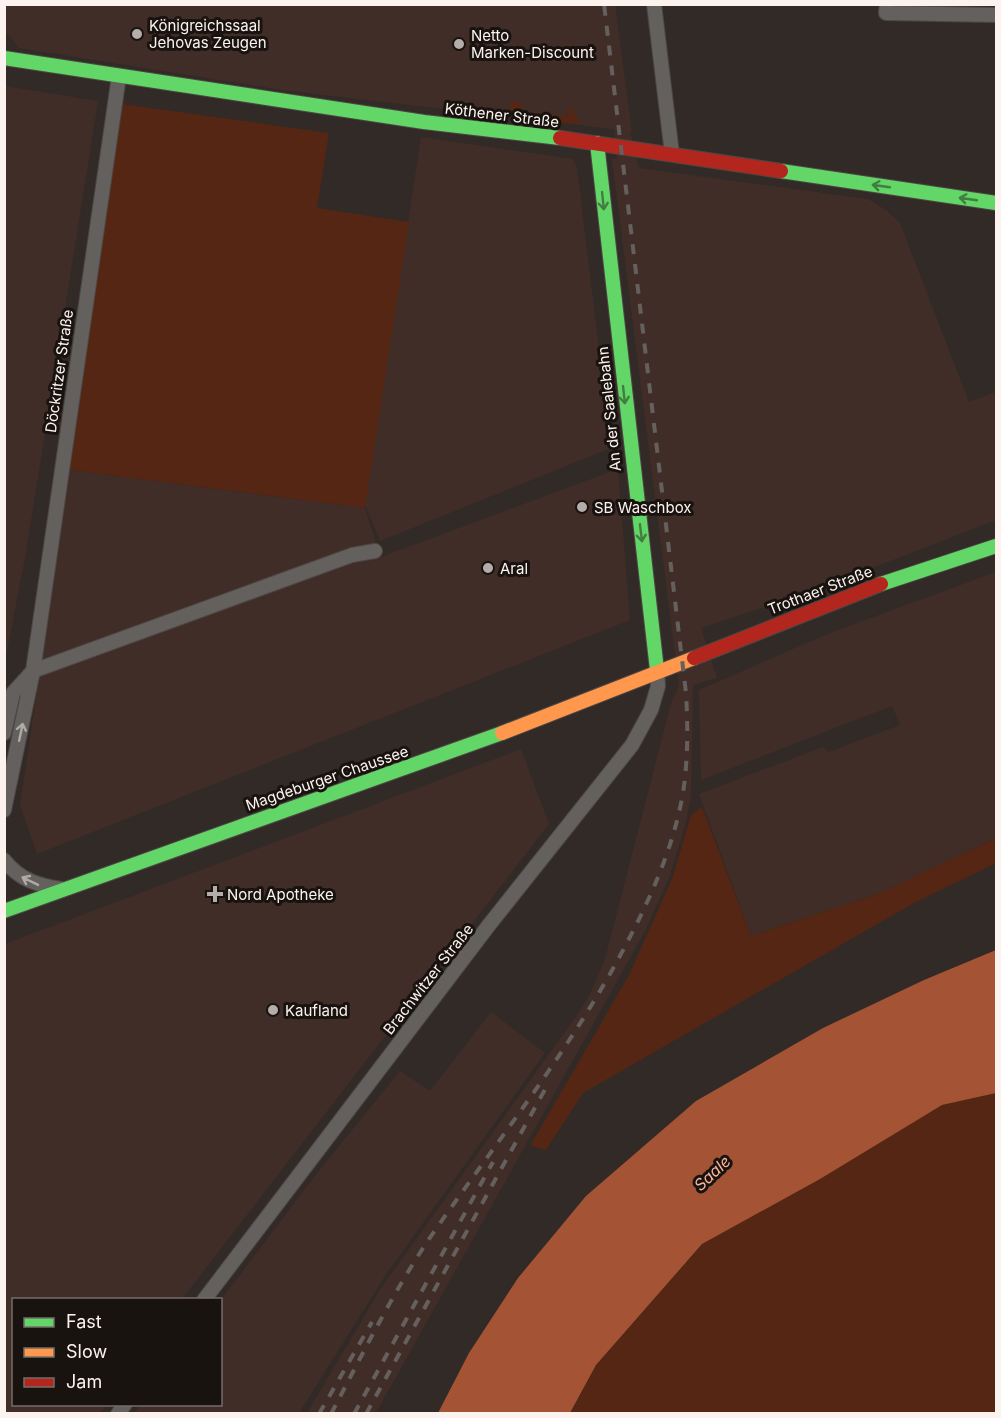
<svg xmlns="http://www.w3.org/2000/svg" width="1001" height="1418" font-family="Inter,sans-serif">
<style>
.built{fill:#412d27}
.green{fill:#542613}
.water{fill:#a45435}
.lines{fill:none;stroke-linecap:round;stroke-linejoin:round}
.street-casing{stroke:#4d4744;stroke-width:16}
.fast-casing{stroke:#4d4744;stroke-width:16}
.slow-casing{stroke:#4d4744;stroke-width:16}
.jam-casing{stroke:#4d4744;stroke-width:16}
.street{stroke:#63605e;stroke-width:14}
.fast{stroke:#63d668;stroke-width:14}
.slow{stroke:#ff974d;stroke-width:14}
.jam{stroke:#b3261e;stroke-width:14}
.rail{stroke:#65605e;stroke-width:4;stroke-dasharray:10 10;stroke-linecap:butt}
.oneway{stroke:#427e40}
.oneway2{stroke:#b0aaa6}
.poi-dot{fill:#b5ada9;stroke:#191310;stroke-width:2}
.labels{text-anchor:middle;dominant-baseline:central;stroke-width:6;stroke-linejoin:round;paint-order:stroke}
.poi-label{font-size:15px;fill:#fcf3ef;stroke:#191310;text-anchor:start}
.street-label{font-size:15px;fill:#fcf3ef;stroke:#191310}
.water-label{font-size:16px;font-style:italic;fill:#fcb49a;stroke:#191310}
</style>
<rect width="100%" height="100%" fill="#322a27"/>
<!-- built -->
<g class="built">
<polygon points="4,5 615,5 632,132 630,132 639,168 868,199 886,210 900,223 969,402 996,392 996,520 818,589 701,628 717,678 693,685 691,796 685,826 669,878 645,931 376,1413 307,1413 381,1288 580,1011 591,992 605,959 671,703 679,686 612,159 617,159 614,129 282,90 19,48 5,31"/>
<polygon points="5,86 98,101 25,558 5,661"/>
<polygon points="421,137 573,159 577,168 611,448 380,541 365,505"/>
<polygon points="618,469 630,620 37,854 20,805 70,470 365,508 381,557"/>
<polygon points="996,572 996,838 880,893 751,936 699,794 823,747 829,752 900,725 892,706 701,780 699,690 830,633"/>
<polygon points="521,749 549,824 182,1299 14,1300 14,1404 107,1405 100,1413 5,1413 5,944"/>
<polygon points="491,1012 545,1053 385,1276 299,1413 134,1413 141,1405 220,1404 221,1300 314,1177 400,1071 430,1091"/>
</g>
<!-- green -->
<g class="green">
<polygon points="511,102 522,102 522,112 567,116 569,107 571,107 580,124 510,117"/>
<polygon points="122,104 329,133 317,208 409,222 365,508 70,470"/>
<polygon points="702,807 751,936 880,893 996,838 996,863 914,903 583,1093 546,1150 530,1146 629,975 672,879 691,815"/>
<polygon points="996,1093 996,1413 570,1414 596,1365 702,1244 942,1105"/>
</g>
<!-- water -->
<polygon class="water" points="996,950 996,1093 942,1105 820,1179 702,1244 596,1365 570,1413 438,1413 469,1353 518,1278 586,1196 696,1101 823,1028 924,980"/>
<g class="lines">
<!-- street casing -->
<g class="street-casing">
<g id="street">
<polyline points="654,4 672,154"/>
<polyline points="887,4 886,13 996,15"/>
<polyline points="4,733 13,693 33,671 352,555 375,551"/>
<polyline points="4,810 33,671 119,76"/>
<path d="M4 860C20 880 37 885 61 889"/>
<polyline points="204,1300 489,925 632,745 651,710 658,686 657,670"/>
<polyline points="118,1414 125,1404"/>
</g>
</g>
<!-- fast casing -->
<g class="fast-casing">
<g id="fast">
<polyline points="4,58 424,122 560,138"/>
<polyline points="597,143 657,670"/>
<polyline points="781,171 996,203"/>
<polyline points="881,584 996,546"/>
<polyline points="4,911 502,733"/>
</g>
</g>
<!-- slow casing -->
<g class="slow-casing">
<polyline id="slow" points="502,733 694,658"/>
</g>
<!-- jam casing -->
<g class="jam-casing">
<g id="jam">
<polyline points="560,138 781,171"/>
<polyline points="694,658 881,584"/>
</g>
</g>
<!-- street -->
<use href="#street" class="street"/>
<!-- fast -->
<use href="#fast" class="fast"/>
<!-- slow -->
<use href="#slow" class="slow"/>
<!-- jam -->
<use href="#jam" class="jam"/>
<!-- rail -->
<g class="rail">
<polyline points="319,1414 372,1322"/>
<path d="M331 1414C362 1355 392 1294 429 1239 492 1148 561 1062 615 965 645 910 672 855 683 793 688 760 688 727 686 693L604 4"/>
<polyline points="354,1414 493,1162"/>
<polyline points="366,1414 548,1084"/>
</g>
</g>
<!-- one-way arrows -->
<defs><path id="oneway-shaft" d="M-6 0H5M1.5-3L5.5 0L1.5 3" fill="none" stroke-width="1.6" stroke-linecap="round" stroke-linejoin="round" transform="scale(1.5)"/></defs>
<g class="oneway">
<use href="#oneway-shaft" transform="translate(881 186) rotate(-172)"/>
<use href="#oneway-shaft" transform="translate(968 199) rotate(-172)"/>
<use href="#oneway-shaft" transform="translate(603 201) rotate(84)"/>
<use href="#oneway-shaft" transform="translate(624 395) rotate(84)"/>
<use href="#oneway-shaft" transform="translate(641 533) rotate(83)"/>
</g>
<g class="oneway2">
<use href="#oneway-shaft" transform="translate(21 732) rotate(-78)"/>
<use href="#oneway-shaft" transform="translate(30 881) rotate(-154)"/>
</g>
<!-- markers -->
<g class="poi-dot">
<circle cx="137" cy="34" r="6"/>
<circle cx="459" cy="44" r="6"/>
<circle cx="582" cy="507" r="6"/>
<circle cx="488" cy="568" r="6"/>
<path d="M212 885h6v6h6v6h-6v6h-6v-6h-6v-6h6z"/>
<circle cx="273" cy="1010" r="6"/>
</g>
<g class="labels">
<!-- poi labels -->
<g class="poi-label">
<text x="149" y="25">Königreichssaal<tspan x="149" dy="17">Jehovas Zeugen</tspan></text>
<text x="471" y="35">Netto<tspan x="471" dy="17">Marken-Discount</tspan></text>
<text x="594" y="507">SB Waschbox</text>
<text x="500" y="568">Aral</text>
<text x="227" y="894">Nord Apotheke</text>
<text x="285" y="1010">Kaufland</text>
</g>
<!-- street labels -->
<g class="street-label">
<text transform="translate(502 115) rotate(7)">Köthener Straße</text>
<text transform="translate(59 371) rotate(-82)">Döckritzer Straße</text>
<text transform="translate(609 409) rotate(-96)">An der Saalebahn</text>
<text transform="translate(820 590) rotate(-21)">Trothaer Straße</text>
<text transform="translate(327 778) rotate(-19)">Magdeburger Chaussee</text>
<text transform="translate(428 979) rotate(-52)">Brachwitzer Straße</text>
</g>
<!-- water labels -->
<g class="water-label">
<text transform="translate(712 1173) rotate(-43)">Saale</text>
</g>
</g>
<!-- border -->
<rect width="1001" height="1418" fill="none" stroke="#fcf3ef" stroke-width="12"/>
<!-- legend -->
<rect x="12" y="1298" width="210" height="108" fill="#191310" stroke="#746d69" stroke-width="1.5"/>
<rect x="24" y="1318" width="30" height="9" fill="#63d668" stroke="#746d69" stroke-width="1.5"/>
<text x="66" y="1328" font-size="18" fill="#fcf3ef">Fast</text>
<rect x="24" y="1348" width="30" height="9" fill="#ff974d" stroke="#746d69" stroke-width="1.5"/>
<text x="66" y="1358" font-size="18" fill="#fcf3ef">Slow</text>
<rect x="24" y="1378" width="30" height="9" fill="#b3261e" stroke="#746d69" stroke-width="1.5"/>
<text x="66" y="1388" font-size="18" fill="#fcf3ef">Jam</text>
</svg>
